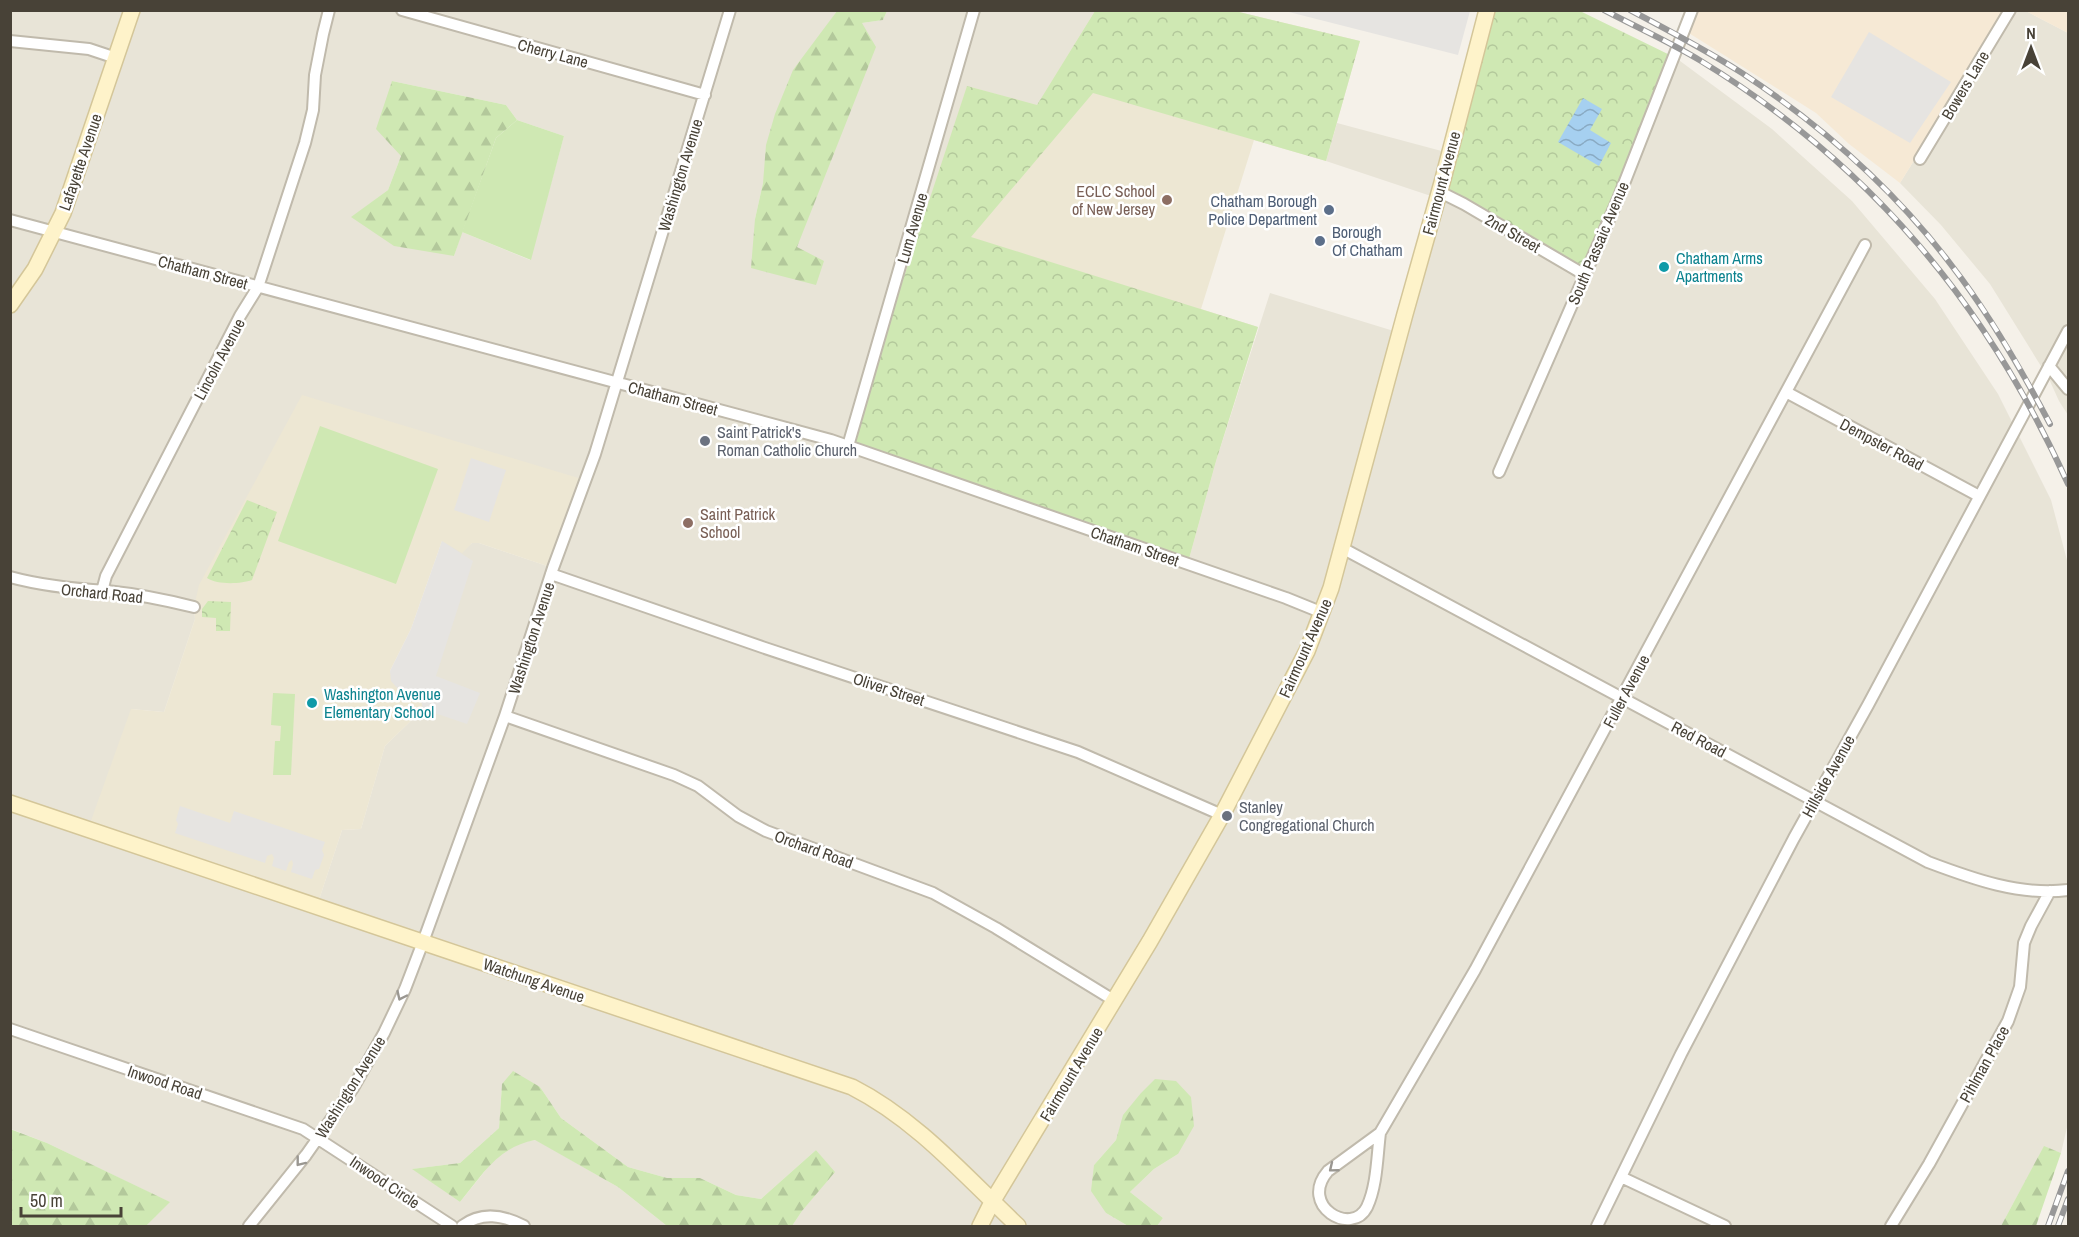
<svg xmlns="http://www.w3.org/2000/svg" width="2079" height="1237" font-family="'Archivo Narrow',sans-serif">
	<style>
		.residential { fill: #e8e4d7; fill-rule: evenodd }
		.commercial { fill: #f6e9d5 }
		.education { fill: #ede7d3 }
		.green { fill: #cfe8b3 }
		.forest { fill: url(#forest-firs) }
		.park { fill: url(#park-crowns) }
		.parking { fill: #e6e4e1 }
		.water { fill: url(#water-waves) }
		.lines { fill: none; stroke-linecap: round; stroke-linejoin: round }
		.street-casing { stroke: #c0baac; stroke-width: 14 }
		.secondary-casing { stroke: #d4c699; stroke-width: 18 }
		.street { stroke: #fff; stroke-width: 10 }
		.secondary { stroke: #fef3ca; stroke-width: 15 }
		.rail-casing { stroke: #989898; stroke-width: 6 }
		.rail { stroke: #fff; stroke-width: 4; stroke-dasharray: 11; stroke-linecap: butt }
		.oneway { stroke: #9a9791 }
		.education-dot { fill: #8d6e63; stroke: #fff; stroke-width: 2 }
		.service-dot { fill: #5c6f8a; stroke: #fff; stroke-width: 2 }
		.culture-dot { fill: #0f9aa8; stroke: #fff; stroke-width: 2 }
		.worship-dot { fill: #6b7280; stroke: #fff; stroke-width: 2 }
		.labels { text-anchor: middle; stroke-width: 5; stroke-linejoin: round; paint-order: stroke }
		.street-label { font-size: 16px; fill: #484237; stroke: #fff }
		.education-label { font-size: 16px; fill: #785e54; stroke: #fff; text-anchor: end }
		.service-label { font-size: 16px; fill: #4e5e75; stroke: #fff; text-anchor: end }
		.culture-label { font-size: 16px; fill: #0d838f; stroke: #fff; text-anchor: start }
		.worship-label { font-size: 16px; fill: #5b616d; stroke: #fff; text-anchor: start }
	</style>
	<defs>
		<pattern id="forest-firs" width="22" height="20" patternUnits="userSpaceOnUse" patternTransform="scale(1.5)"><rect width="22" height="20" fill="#cfe8b3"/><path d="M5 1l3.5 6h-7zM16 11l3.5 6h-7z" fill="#b3c89b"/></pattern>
		<pattern id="park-crowns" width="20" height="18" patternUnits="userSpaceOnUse" patternTransform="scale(1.5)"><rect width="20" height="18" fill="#cfe8b3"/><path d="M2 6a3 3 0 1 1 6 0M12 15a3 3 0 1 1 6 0" fill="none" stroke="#b3c89b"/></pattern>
		<pattern id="water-waves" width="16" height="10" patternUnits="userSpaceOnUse" patternTransform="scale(1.5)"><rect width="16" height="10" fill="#a6d0f0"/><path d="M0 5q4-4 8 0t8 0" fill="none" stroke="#89aac3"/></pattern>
	</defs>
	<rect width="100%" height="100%" fill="#f5f1e9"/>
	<path class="residential" d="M10,11H837L823,31L763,183L755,219L796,248L824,174L862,23L883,20L887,11H1095L1037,106L967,86L1187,566L1216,461L1270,293L1397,332L1437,198L1326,161L1337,123L1449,153L1676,58L1772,129L1852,201L1935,299L1998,394L2051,500L2068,564V1123L2061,1153L2044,1147L2001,1226H1157L1163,1218L1130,1192L1154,1169L1178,1154L1124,1115L1116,1140L1094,1165L1106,1213L1128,1226H792L802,1211L834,1172L816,1150L761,1199L736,1195L700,1178H667L628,1167L561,1118L540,1087L502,1084L499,1128L460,1163L413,1169L460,1202L497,1156L520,1142L536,1140L618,1187L667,1226H146L169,1202L47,1143L11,1129ZM392,81L506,105L517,120L564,136L530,260L462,232L454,256L352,217L388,190L401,156ZM585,480L553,568L479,543H472L468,546L442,541L399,690L423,709L385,746L361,829L342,830L317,906L131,709L164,712L195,619L194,607Z
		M2007,11H2026L2068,33V415L2059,401L2049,379L1990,284L1941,225L1900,183Z"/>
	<path class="commercial" d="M1693,11H2007L1900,183L1849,144L1816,113L1684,30Z
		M2026,11H2068V33Z"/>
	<path class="education" d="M1095,11H1235L1360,41L1326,161L1254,140L1201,309L1258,327L1216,461L1187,566L849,443L967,86L1037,105Z
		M302,395L585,480L553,568L479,543H472L462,553L442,541L411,629L390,671L399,690L420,696L423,709L385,746L361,829L342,830L317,906L88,829L131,709L164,712L195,619L194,607L199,585Z"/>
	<path class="green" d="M517,120L564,136L531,260L462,232L496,138Z
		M320,426L438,469L396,584L278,541Z
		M273,693L295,694L291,775H273L275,741H280L281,726L271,725Z"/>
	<path class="forest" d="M837,11H887L883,20L862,23L876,47L797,247L824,261L816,285L751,268L755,219L763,183L766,145L775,114L793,70Z
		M392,81L506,105L517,120L496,138L454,256L394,246L351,217L388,190L401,156L376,129Z
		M513,1071L540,1087L561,1118L628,1167L667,1178H700L736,1195L761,1199L816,1150L835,1172L802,1211L792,1226H667L618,1187L535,1140C498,1147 483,1174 460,1202L412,1169L460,1163L499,1128L502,1084Z
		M1155,1079L1176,1081L1191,1097L1194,1126L1178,1154L1154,1169L1130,1192L1163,1218L1157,1226H1128L1106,1213L1091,1191L1094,1165L1116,1140L1123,1115L1141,1093Z
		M10,1129L47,1143L170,1202L146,1226H11Z
		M2044,1146L2061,1153L2036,1226H2001Z"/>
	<path class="park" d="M1095,11H1235L1360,41L1326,161L1093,93L971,237L1258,327L1216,461L1187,566L849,443L967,86L1037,105Z
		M1487,11H1580L1676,58L1585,275L1440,191Z
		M247,500L277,512L252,580C241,584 217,585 207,578Z
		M208,601L231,602L230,631H216V618L202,617V609Z"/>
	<path class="parking" d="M1285,11L1470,10V11L1458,55Z
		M1869,32L1951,82L1910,143L1831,97Z
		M471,458L506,470L489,522L454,510Z
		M442,541L473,561L436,676L480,693L467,724L423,709L420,696L399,690L391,681L390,671L411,629Z
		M180,806L230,823L234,811L325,842L322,850L324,855L319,869L315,870L312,879L291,872L293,864L292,860L289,862L286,871L272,866L274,858L272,854L267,856L265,863L175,833L178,824L176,820Z"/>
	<path class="water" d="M1583,98L1602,109L1590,130L1611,143L1599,166L1558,142Z"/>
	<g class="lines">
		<defs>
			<path id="street" d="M402,10L705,95
				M10,41L89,49L116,58
				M1920,159L2010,10
				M1440,192L1464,204L1585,275
				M10,220L831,440L1286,598L1323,613
				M2049,366L2068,389
				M1786,392L1979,496
				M848,446L974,10
				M1499,472L1618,199L1692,10
				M1342,548L1928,862C1973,879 2020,896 2068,890
				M551,574L762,647L1078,752L1222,815
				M10,577C43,586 74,589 107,591C136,594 166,600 194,607
				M102,591L106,576L240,316L258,287L305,143L313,110L315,75L323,34L329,10
				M505,716L674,775L698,786L738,816L766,831L933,893L996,928L1115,1001
				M10,1029L303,1129L452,1226
				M1380,1133C1377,1157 1377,1186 1367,1207C1352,1237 1298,1206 1328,1171L1380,1133L1475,970L1865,245
				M1621,1177L1725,1226
				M249,1226L306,1155L353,1088L384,1033L405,989L423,942L505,716L553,568L595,454L730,10
				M462,1226C482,1211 503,1215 524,1226
				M1597,1226L1681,1054L1794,838L1868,705L2068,331
				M1891,1226L1929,1164L2008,1021L2020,987L2024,943L2031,926L2050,891"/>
			<path id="secondary" d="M10,305L35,269L63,213L132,10
				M10,803L852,1087C917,1120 966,1177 1018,1226
				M980,1226L992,1202L1150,941L1222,815L1307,651L1331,588L1405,314L1443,179L1487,10"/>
		</defs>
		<use href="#street" class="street-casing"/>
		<use href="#secondary" class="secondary-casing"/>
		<use href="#street" class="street"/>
		<use href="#secondary" class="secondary"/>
		<defs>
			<path id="rail" d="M1604,10C1636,27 1670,42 1701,61C1870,164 1987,304 2068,484
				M1630,10C1668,30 1706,50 1742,73C1821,125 1895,190 1952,266C1990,315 2021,369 2050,424
				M2048,1226L2068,1171
				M2058,1226L2068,1199"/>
		</defs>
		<use href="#rail" class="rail-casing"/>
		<use href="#rail" class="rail"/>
	</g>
	<defs><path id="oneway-chevron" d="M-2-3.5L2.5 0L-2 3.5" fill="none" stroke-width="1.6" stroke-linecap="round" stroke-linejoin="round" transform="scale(1.5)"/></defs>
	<g class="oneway">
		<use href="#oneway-chevron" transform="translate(401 996) rotate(115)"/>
		<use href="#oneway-chevron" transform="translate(300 1162) rotate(128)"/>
		<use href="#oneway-chevron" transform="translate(1333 1168) rotate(141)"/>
	</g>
	<g class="education-dot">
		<circle cx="1167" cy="200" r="6"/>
		<circle cx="688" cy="523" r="6"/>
	</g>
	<g class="service-dot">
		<circle cx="1329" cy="210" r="6"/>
		<circle cx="1320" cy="241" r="6"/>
	</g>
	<g class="culture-dot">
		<circle cx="1664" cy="267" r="6"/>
		<circle cx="312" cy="703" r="6"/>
	</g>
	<g class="worship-dot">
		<circle cx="705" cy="441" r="6"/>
		<circle cx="1227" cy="816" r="6"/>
	</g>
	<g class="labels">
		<g class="street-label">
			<text transform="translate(553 53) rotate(15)" y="6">Cherry Lane</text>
			<text transform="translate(1965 85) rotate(-59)" y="6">Bowers Lane</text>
			<text transform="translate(80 162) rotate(-71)" y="6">Lafayette Avenue</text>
			<text transform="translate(680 175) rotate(-73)" y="6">Washington Avenue</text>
			<text transform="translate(1441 183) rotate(-75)" y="6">Fairmount Avenue</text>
			<text transform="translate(912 228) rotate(-74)" y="6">Lum Avenue</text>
			<text transform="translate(1513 233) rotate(30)" y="6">2nd Street</text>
			<text transform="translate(1598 243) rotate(-67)" y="6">South Passaic Avenue</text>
			<text transform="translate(203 272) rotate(15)" y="6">Chatham Street</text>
			<text transform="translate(219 359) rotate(-62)" y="6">Lincoln Avenue</text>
			<text transform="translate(673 398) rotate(15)" y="6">Chatham Street</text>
			<text transform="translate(1882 444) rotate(28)" y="6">Dempster Road</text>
			<text transform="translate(1135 546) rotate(19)" y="6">Chatham Street</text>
			<text transform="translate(102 593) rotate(6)" y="6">Orchard Road</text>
			<text transform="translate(531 638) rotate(-72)" y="6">Washington Avenue</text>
			<text transform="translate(1305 648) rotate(-66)" y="6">Fairmount Avenue</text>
			<text transform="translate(889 689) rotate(18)" y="6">Oliver Street</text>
			<text transform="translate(1626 691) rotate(-62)" y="6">Fuller Avenue</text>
			<text transform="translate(1699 739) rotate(28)" y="6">Red Road</text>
			<text transform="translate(1828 776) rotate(-61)" y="6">Hillside Avenue</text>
			<text transform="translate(814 849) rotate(20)" y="6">Orchard Road</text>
			<text transform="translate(534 980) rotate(19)" y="6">Watchung Avenue</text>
			<text transform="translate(1984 1064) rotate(-61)" y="6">Pihlman Place</text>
			<text transform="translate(1071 1074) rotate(-59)" y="6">Fairmount Avenue</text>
			<text transform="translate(165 1082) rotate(18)" y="6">Inwood Road</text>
			<text transform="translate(350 1087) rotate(-58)" y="6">Washington Avenue</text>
			<text transform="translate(385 1182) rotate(34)" y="6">Inwood Circle</text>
		</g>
		<g class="education-label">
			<text x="1155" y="197">ECLC School<tspan x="1155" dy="18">of New Jersey</tspan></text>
			<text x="700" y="520" text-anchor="start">Saint Patrick<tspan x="700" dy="18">School</tspan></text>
		</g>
		<g class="service-label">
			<text x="1317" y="207">Chatham Borough<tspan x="1317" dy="18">Police Department</tspan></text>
			<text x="1332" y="238" text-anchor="start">Borough<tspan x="1332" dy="18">Of Chatham</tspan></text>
		</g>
		<g class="culture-label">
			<text x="1676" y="264">Chatham Arms<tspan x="1676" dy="18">Apartments</tspan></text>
			<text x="324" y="700">Washington Avenue<tspan x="324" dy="18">Elementary School</tspan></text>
		</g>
		<g class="worship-label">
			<text x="717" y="438">Saint Patrick's<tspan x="717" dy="18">Roman Catholic Church</tspan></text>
			<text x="1239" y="813">Stanley<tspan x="1239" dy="18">Congregational Church</tspan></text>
		</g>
	</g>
	<rect width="2079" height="1237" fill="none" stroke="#484237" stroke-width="24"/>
	<g transform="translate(2031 48)" stroke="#ffffff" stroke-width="4.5" paint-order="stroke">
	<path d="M0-4.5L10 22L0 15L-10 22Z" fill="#484237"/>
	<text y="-9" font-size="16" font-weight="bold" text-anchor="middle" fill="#484237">N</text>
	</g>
	<path d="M21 1207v9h100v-9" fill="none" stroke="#484237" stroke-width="3"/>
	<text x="30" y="1207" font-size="18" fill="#484237" stroke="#ffffff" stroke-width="4.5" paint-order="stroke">50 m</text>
</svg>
